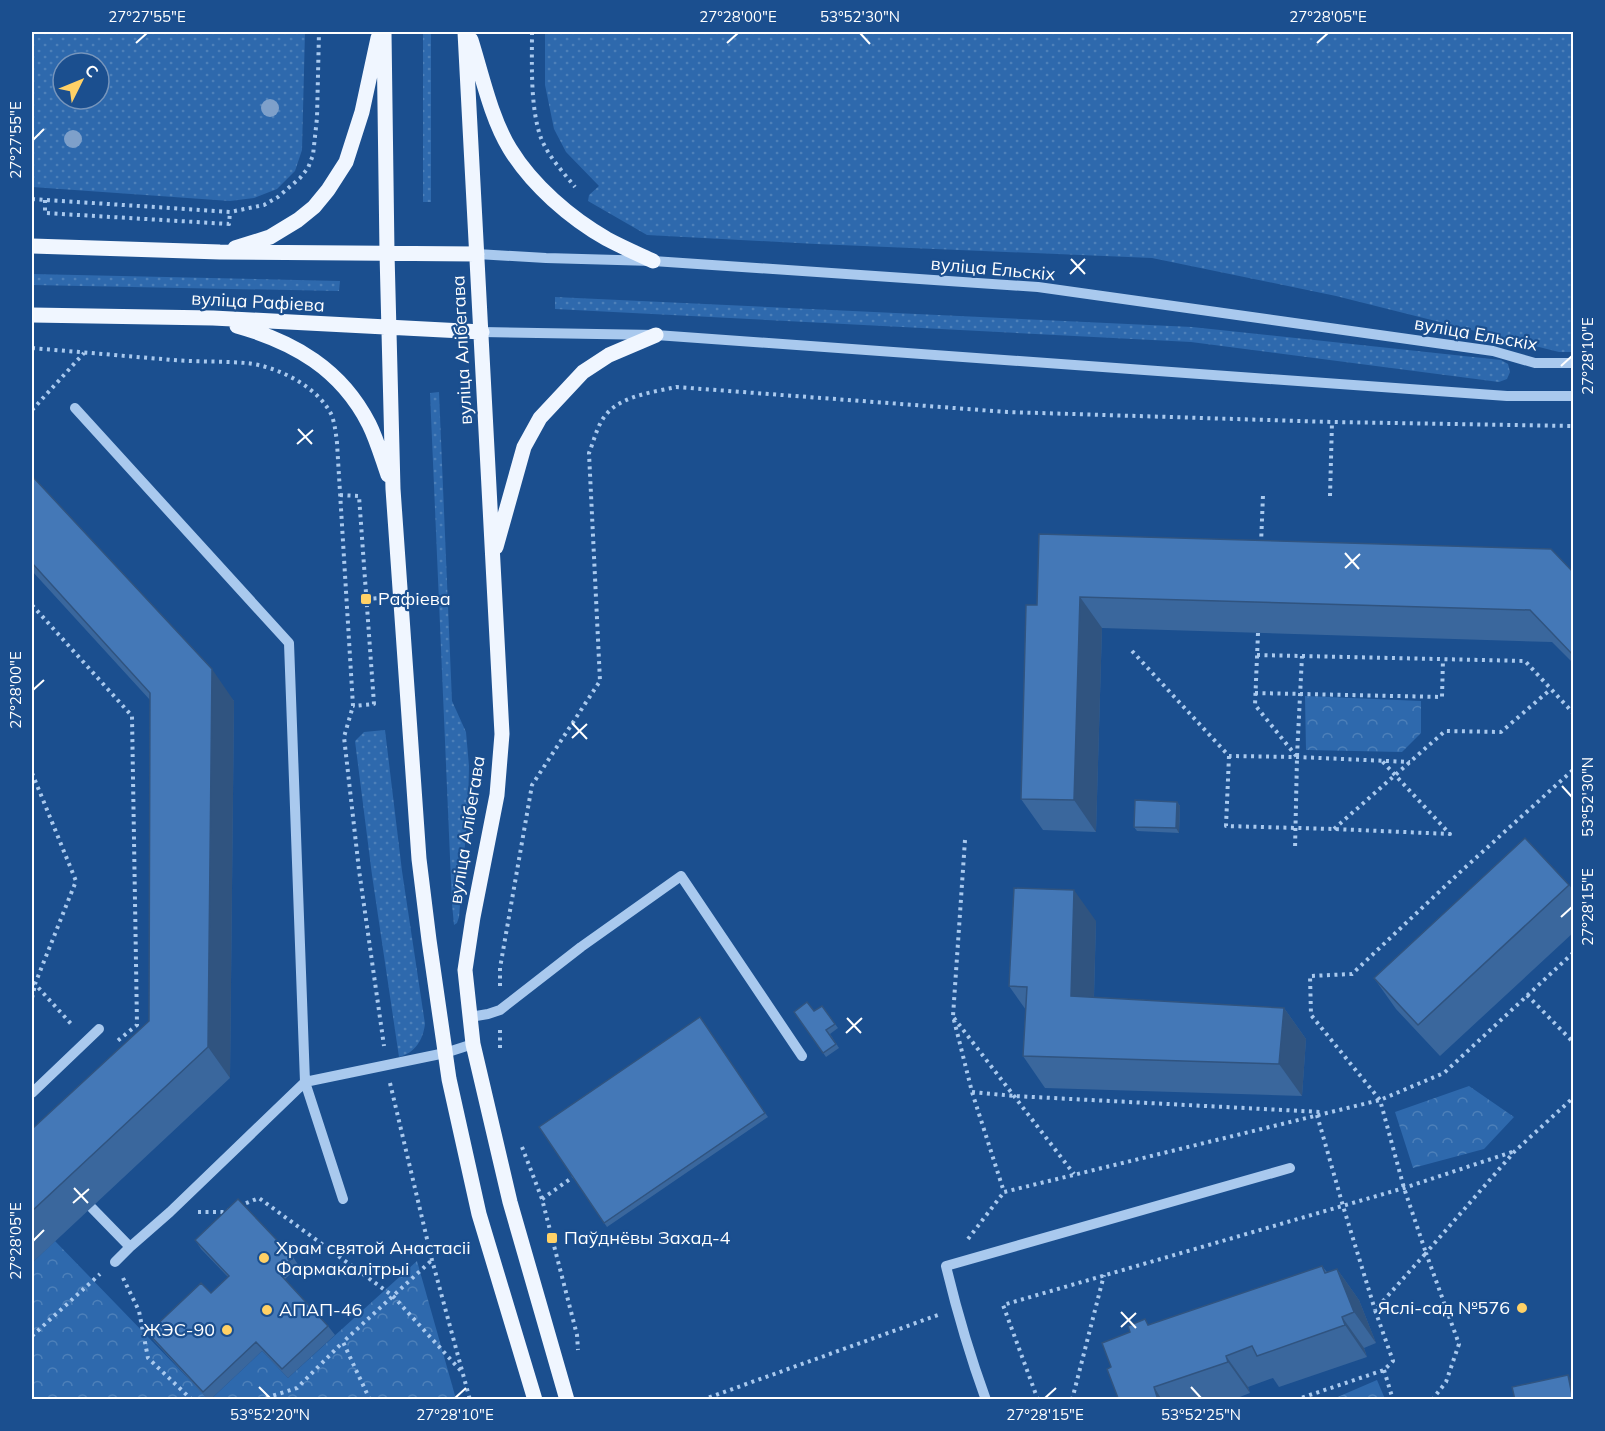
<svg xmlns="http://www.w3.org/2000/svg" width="1605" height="1431" font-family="Mulish,sans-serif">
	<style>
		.grass { fill: url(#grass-dots); fill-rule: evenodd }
		.forest { fill: url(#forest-crowns) }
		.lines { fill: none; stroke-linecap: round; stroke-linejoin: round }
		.path { stroke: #a9c9ee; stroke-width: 4; stroke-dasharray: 3 4.5; stroke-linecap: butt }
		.minor { stroke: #a9c9ee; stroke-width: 10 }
		.major { stroke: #f0f6ff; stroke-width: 15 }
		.tree { fill: #7ea0ca }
		.wall { fill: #3a679d }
		.shaded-wall { fill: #305480 }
		.building { fill: #4478b7; stroke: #305480; stroke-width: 1.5 }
		.ticks { fill: none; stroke: #fff; stroke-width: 2 }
		.poi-dot { fill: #ffd166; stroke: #1b4f8f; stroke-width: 2 }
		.labels { text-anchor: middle; stroke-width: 4.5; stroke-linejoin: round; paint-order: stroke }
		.street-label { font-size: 18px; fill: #fff; stroke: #1b4f8f }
		.poi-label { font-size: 18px; fill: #fff; stroke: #1b4f8f; text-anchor: start }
		.neatline { fill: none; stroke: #fff; stroke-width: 2 }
		.ticks-label { font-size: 15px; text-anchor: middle; fill: #fff }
	</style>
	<defs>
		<pattern id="grass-dots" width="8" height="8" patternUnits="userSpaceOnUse" patternTransform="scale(1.5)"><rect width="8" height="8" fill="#2e69ad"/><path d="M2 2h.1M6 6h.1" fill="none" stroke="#4d80b9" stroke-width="1.8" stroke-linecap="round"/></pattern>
		<pattern id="forest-crowns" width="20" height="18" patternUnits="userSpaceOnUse" patternTransform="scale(1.5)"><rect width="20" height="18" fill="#2e69ad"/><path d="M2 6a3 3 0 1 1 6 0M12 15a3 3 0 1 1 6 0" fill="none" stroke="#4d80b9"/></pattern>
	</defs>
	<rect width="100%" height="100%" fill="#1b4f8f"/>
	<path class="grass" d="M32,32H305L302,150L295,171L277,189L254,198L230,201L32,187ZM63,63H99V99H63Z
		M423,32H431V202H423Z
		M545,32H1573V352H1559L1336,296L1152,258L816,244L647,235L588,201L589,195L599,186L566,152L554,129L545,85Z
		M32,274L340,281L339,291L32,285Z
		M555,297L1192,327L1501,360L1508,364L1510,372L1507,379L1499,382L1191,342L555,309Z
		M439,392L452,701L466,732L469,766L468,808L459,917L457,923L454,925L452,904L430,393Z
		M385,730L402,871L425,1024C423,1040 415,1053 399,1057L372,875L355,741L364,732Z"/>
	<path class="forest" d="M1305,696L1421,701V733L1402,752L1306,750Z
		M1469,1086L1514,1117L1484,1149L1413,1168L1395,1112Z
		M55,1241L208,1399H32V1263Z
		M417,1261L456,1399L210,1400L262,1351L288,1378Z
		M1377,1380L1385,1399H1333Z"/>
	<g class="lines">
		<path class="path" d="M532,32C532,63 530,108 541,138C548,156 563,172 575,187
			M32,199L230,212L264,205L278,197L300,178L308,168L313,155L317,118L319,32
			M45,200V213L229,224L230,212
			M32,348C79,352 126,356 173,360C197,362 222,361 246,363C277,366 319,387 332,416C335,425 336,434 337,443L353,706L344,737L359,870L384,1046
			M32,408L33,409L84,353
			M340,495L359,496L374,704L353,706
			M1330,496L1332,422
			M1261,544L1263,495
			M366,599L381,598
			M32,605L132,716L137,1025L115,1043
			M1258,633L1255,705L1297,757L1295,850
			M1132,651L1229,756L1297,757L1410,762
			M1257,655L1525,661L1574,714
			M1255,693L1442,697L1443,659
			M1229,756L1226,826L1334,829L1450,834L1382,761
			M1297,756L1302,656
			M32,773L76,881L35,984L73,1026
			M1334,829L1445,731L1501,732L1551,689
			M965,840L953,1016L972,1092L1004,1192L1380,1100L1444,1073L1574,952
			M500,986V968L532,785L600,681L589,453C593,443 596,431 601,422C615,396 650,393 676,387L1007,412L1332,422L1574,426
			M1527,995L1574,1043
			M32,998L35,985
			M954,1018L1074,1174
			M500,1030V1052
			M390,1083L432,1260L470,1400
			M972,1092L1014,1096L1321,1112
			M1317,1115L1343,1206L1375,1310
			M522,1147L542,1199L577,1335L578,1350
			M542,1199L573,1177
			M239,1206L259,1198L393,1296L462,1372
			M198,1212H224L229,1210
			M968,1239L1004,1192
			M123,1278L139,1311L148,1358L192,1400
			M32,1336L100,1274
			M1384,1370L1393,1400
			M259,1400L297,1388L343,1342
			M370,1400L343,1342L432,1260
			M702,1400L938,1315
			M1038,1400L1003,1305L1404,1188L1515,1151
			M1072,1400L1104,1275
			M1295,1400L1384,1370L1393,1361L1375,1310L1426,1253L1404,1188L1380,1100L1311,1015L1310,976L1352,974L1458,874L1574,769
			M1432,1400L1446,1382L1459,1344L1426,1253L1515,1151L1574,1097"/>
		<path class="minor" d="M477,254L546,258L653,261L1038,287L1493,351L1535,363H1574
			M482,332L656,335L1507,396H1574
			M75,408L289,643L305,1082L170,1212L130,1247L92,1208
			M470,1017L488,1014L500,1010L581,947L681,876L802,1056
			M32,1093L99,1029
			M343,1199L305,1082L445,1053L473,1044
			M115,1262L130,1247
			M986,1400C970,1356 957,1312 946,1266L1290,1168"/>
		<path class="major" d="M384,32L387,253L393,489L419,859L429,940L449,1079L479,1214L535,1400
			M465,32L502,734L497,795L473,917L465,970L473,1044L510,1202L567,1400
			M471,40C482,75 491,118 510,149C532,185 570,218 607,239C622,247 638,254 653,261
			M32,246L220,252L477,254
			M235,248L270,237L298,220L314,207L328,190L346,162L362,112L378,38
			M32,315L213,318L482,332
			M237,326C294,342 341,369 369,424C377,440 382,458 388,475
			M496,547L524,447L540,418L583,372L609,355L656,335"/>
	</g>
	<g class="tree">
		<circle cx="270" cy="108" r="9"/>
		<circle cx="73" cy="139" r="9"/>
	</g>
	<path class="wall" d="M32,476L234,701L230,1078L32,1263V1129L149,1021L150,700L32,571Z
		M1039,534L1574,573V664L1552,642L1102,628L1096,832L1043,830L1021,799L1037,605Z
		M1177,802L1180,806L1179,833L1137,831L1134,827Z
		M1569,885L1574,891V932L1440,1056L1396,1009L1374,978Z
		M1096,921L1094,997L1284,1008L1306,1039L1302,1096L1045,1088L1023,1056L1026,1010L1009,986Z
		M822,1006L838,1028L830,1034L839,1048L826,1057L794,1012L814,1011Z
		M700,1017L768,1117L607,1227L539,1127Z
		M195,1240L293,1257L299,1266L285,1279L328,1326L335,1335L288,1378L262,1351L210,1400H208L154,1341L148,1333L211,1293L228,1277L201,1249Z
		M1322,1266L1327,1272L1337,1269L1359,1300L1376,1343L1364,1348L1367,1357L1279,1387L1273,1378L1248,1387L1250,1393L1232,1400H1112L1118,1398L1111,1367L1149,1325Z"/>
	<path class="shaded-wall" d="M1080,597L1102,628L1096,832L1074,800Z
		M212,669L234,701L230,1078L208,1047Z
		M1177,802L1180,806L1179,833L1176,828Z
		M1074,890L1096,921L1093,1027L1071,996Z
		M1284,1008L1306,1039L1302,1096L1279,1064Z
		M1337,1269L1359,1300L1376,1343L1354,1312Z
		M1342,1317L1364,1348L1367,1357L1345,1325Z
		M1226,1356L1248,1387L1250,1393L1228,1362Z
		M1568,1375L1574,1383V1400Z
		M1154,1387L1162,1400H1158Z"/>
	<path class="building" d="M32,476L212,669L208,1047L32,1211V1129L149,1021L150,693L32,563Z
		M1039,534L1551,549L1574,573V656L1530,610L1080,597L1074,800L1021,799L1026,605H1037Z
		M1135,800L1177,802L1176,828L1134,827Z
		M1525,838L1569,885L1418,1025L1374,978Z
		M1014,888L1074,890L1071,996L1284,1008L1279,1064L1023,1056L1027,987L1009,986Z
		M807,1002L814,1011L822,1006L835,1024L826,1030L836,1044L823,1053L794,1012Z
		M700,1017L765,1113L604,1223L539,1127Z
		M238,1199L293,1257L278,1272L328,1326L282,1369L256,1342L203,1392L148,1333L201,1283L211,1293L229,1276L195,1240Z
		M1322,1266L1325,1273L1337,1269L1354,1312L1342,1317L1345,1325L1257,1356L1252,1346L1226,1356L1228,1362L1154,1387L1158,1400H1112L1118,1398L1107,1369L1111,1367L1102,1343L1130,1332L1128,1326L1145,1319L1148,1325Z
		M1568,1375L1573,1400H1515L1512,1387Z"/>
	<path class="ticks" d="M860,33L870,44M136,43L147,33M727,43L738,33M1317,43L1328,33M33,140L44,129M1071,259L1085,274M1070,274L1085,259M1561,366L1572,356M298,429L312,444M297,444L313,430M1345,553L1359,569M1345,568L1360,554M33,690L44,680M572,723L587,739M572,738L587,724M1562,786L1572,797M1561,917L1572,907M847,1018L861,1033M846,1033L862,1018M74,1188L88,1203M73,1203L89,1189M33,1241L44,1230M1121,1312L1136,1328M1121,1327L1136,1313M259,1387L270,1398M1191,1387L1201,1398M455,1398L466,1388M1045,1398L1056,1388"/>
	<g class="poi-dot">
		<rect x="360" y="593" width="12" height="12" rx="3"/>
		<rect x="546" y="1232" width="12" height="12" rx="3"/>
		<circle cx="264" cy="1258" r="6"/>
		<circle cx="1522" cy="1308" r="6"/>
		<circle cx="267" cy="1310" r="6"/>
		<circle cx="227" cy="1330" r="6"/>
	</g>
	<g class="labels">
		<g class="street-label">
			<text transform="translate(993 269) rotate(5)" y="6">вуліца Ельскіх</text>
			<text transform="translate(258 302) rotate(3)" y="6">вуліца Рафіева</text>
			<text transform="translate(1476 334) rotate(10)" y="6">вуліца Ельскіх</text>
			<text transform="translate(462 350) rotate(-93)" y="6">вуліца Алібегава</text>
			<text transform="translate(467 830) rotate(-81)" y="6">вуліца Алібегава</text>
		</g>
		<g class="poi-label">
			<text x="378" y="605">Рафіева</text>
			<text x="564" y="1244">Паўднёвы Захад-4</text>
			<text x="276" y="1254">Храм святой Анастасіі<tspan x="276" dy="21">Фармакалітрыі</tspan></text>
			<text x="1510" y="1314" text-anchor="end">Яслі-сад №576</text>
			<text x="279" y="1316">АПАП-46</text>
			<text x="215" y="1336" text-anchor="end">ЖЭС-90</text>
		</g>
	</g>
	<rect width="1605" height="1431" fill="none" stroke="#1b4f8f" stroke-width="66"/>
	<g transform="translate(81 81) rotate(47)"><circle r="28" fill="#1b4f8f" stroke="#7695bc" stroke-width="1.5"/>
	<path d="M0-4.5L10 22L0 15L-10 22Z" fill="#ffd166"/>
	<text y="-9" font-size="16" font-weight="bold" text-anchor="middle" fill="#ffffff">С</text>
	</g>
	<rect x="33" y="33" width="1539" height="1365" class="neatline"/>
	<g class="ticks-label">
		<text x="147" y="22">27°27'55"E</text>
		<text x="738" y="22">27°28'00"E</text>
		<text x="860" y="22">53°52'30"N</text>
		<text x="1328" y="22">27°28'05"E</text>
		<text transform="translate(16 140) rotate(-90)" y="5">27°27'55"E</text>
		<text transform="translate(1588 356) rotate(-90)" y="5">27°28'10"E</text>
		<text transform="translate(16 690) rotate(-90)" y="5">27°28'00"E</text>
		<text transform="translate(1588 797) rotate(-90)" y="5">53°52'30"N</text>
		<text transform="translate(1588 907) rotate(-90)" y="5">27°28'15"E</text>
		<text transform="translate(16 1241) rotate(-90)" y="5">27°28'05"E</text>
		<text x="270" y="1420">53°52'20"N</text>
		<text x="455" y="1420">27°28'10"E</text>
		<text x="1045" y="1420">27°28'15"E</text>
		<text x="1201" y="1420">53°52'25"N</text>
	</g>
</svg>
